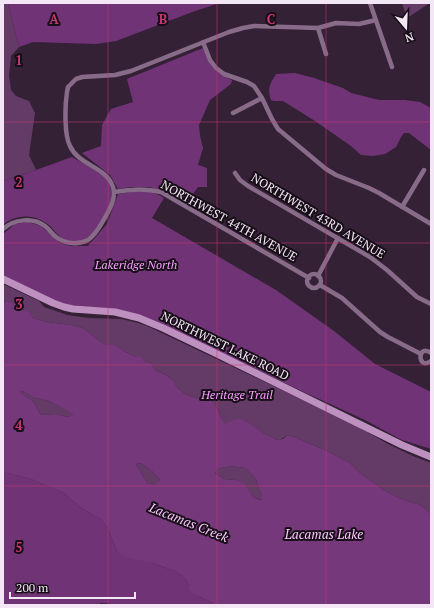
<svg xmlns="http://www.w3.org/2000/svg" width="434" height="608" font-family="'PT Serif',serif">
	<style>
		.green { fill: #643a67 }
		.forest { fill: #703476 }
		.water { fill: #75387a; fill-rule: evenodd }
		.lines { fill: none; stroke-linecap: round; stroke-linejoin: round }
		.minor { stroke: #876b89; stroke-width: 4.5 }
		.secondary { stroke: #bd90c0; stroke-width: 7 }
		.grid { fill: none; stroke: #ca3772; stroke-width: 1; stroke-opacity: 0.55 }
		.labels { text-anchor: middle; stroke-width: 4; stroke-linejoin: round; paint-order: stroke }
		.street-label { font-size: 12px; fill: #f4e7f5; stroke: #170e18 }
		.park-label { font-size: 12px; font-style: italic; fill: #f8a2fe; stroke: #170e18 }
		.water-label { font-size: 13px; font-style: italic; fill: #fbc7fe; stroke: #170e18 }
		.grid-label { font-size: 13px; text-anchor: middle; font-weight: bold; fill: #ca3772; stroke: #170e18; stroke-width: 4; stroke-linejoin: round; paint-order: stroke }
	</style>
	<rect width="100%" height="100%" fill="#342136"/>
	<path class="green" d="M3,3H8L19,47L11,56L9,75L11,90L16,96L29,101L35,113L29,155L36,170L3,181Z
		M402,3H430L407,18Z
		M3,284L39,301L44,307L59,312L67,315L89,318L122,319L138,323L147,326L326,411L355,425L388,444L413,456L431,463V514L423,507L418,504L413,503L399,498L385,491L360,473L350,463L325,450L294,437L287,435C284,437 282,439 279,440C272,440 250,424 243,419L228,422L225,425L221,417L217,408L205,398H198L186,395L177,387L173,380L166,375L155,370L151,363L144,361L128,353L125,352L119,347L114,345H107L101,342L83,328L71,325L47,322L33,318L29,313L24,310L19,305L8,301L3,304Z
		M20,391L25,392L32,397L49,401L75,414L68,417L56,414L41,415C38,411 36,405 33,401C29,397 23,397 20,391Z
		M141,463L152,471L160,480L154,486L147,483L136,464Z
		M231,466L245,468L256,479L259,490L262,494V500L253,497L243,483L236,480L224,479L215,473L217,469Z"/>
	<path class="forest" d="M8,3H220L195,11L116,41L96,44L33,42L19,47Z
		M203,48C212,68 212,71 232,80L231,84L210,100L199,125L200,136L203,148L198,165L207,168V187H198L188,201L169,191L167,194L150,187H131L118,189L110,175L82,153L101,146L102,125L111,109L133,102L127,79Z
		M295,73L314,78L343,88L351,93L379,100H405L420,102L431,108V150L409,133H404L401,137L396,147L385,154L373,156L361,155L351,146L315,121L283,101H274L271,100C267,88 270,84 276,74Z
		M72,157L104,175C111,183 113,194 110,204C107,212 100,227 94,233C87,241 72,244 63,239C58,236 54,230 50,226C37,214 16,213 3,225V181L36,170Z
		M148,191L159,195L164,198L152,218L276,290L334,331L375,364L431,392V449L402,440L365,420L306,393L163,325L65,305L43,295L3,275V234L15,224L28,222L41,226L60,243L71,246H88L107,224L118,194L132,192Z
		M3,472L31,479L64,493L81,508L101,519L108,529L117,551L175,571L186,579L189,586L198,596L213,603V605H124L100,603V605H3Z"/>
	<path class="water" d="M8,301L19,305L24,310L29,312L33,318L47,322L71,325L83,328L101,342L107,345H114L119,347L125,352L128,353L134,356L140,357L144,361L151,363L155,370L166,375L173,380L177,387L186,395L198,398H205L212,401L217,408L221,417L225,424L228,422L236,419H243L265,434L277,440L283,439L287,435L294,437L325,450L350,463L360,473L385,491L399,498L413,503L418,504L423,507L431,514V605H213V603L198,596L189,590V586L186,579L175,571L152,563L124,556L117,551L108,529L101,519L81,508L64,493L31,479L3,472V304ZM20,391L25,392L32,397L49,401L74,414L68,417L56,414L41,415C38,411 36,405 33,401C29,397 23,397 20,391ZM141,463L152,471L160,480L154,485L147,483L136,464ZM231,466L245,468L256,479L259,490L262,494L261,500L253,497L244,483L236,480L224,479L215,473L217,469Z"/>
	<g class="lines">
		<path class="minor" d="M370,3L392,67
			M318,28L326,54
			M203,42L210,60L216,68L224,74L247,82L254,86L262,98L272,119L278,129L326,169L336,175L369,188L379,193L431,224
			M233,113L262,98
			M235,173L240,180L248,186L370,257L387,270L417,297L431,304
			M114,192C130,189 146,188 161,192L309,278
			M402,207L424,170
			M3,229C14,219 33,217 45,226C49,229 52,234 56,237C65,244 78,245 88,240C97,234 101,224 106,216C111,207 116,197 113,187C106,166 79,166 70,146C64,135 65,105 67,92L68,87L76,79L82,77L115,75L131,71L229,32L243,28L254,26L318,28L336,23L359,24L376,20
			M307 281a7 7 0 1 1 14 0a7 7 0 1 1-14 0Z
			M318,276L338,238
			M320,285L342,298L380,332L388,337L421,354
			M431,353C417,343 417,371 431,361"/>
		<path class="secondary" d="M3,279L53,303L64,307L73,309L115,312L139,318L163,328L211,351L402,445L431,457"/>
	</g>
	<path class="grid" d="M108,3V605M217,3V605M326,3V605M3,122H431M3,243H431M3,365H431M3,486H431"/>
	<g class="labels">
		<g class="street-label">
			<text transform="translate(318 216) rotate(31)" y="4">NORTHWEST 43RD AVENUE</text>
			<text transform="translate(229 221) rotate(29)" y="4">NORTHWEST 44TH AVENUE</text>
			<text transform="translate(225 346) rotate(26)" y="4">NORTHWEST LAKE ROAD</text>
		</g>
		<g class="park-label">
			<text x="136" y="269">Lakeridge North</text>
			<text x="237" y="399">Heritage Trail</text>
		</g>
		<g class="water-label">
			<text transform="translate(189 522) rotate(22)" y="5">Lacamas Creek</text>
			<text x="324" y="539">Lacamas Lake</text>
		</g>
	</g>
	<g class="grid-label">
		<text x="54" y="24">A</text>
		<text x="163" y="24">B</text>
		<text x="271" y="24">C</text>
		<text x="19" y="65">1</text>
		<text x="19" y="187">2</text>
		<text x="19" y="309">3</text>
		<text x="19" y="430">4</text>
		<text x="19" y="552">5</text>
	</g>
	<rect width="434" height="608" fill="none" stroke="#f4e7f5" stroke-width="8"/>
	<g transform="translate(406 28) rotate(161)" stroke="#170e18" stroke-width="3" paint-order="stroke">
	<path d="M0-3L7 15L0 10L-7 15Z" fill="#f4e7f5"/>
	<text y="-6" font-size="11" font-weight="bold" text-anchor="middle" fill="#f4e7f5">N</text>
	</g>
	<path d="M10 592v6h125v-6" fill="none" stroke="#f4e7f5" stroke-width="2"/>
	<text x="16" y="592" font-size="12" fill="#f4e7f5" stroke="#170e18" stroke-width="3" paint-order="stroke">200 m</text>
</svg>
